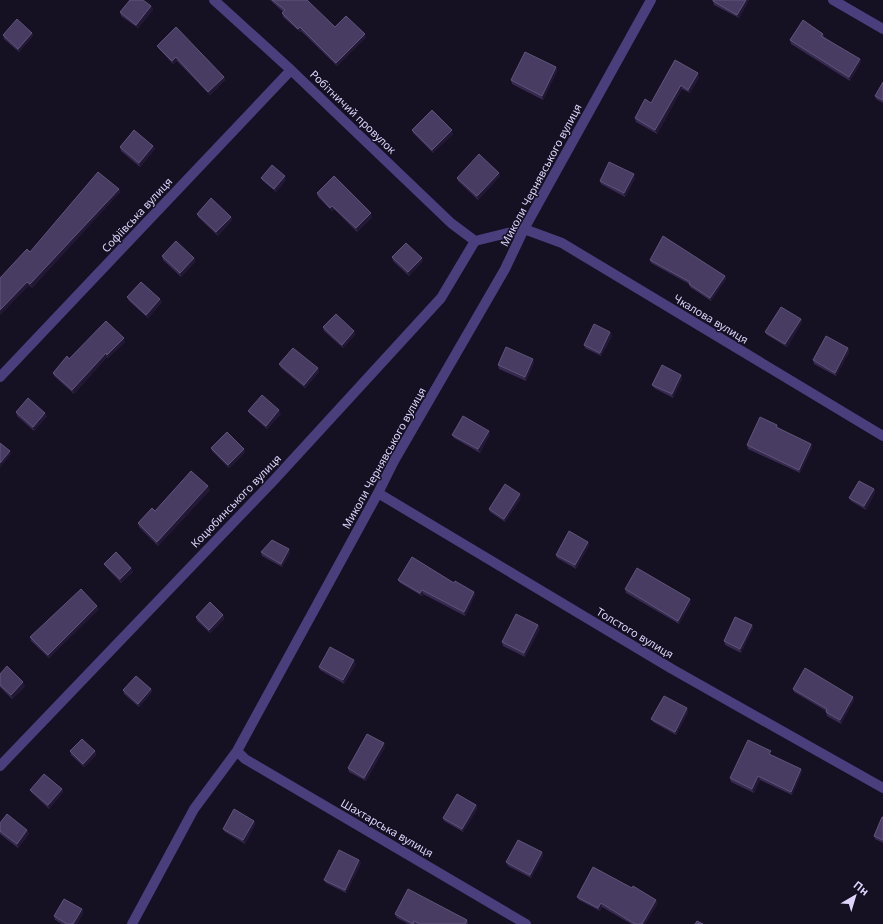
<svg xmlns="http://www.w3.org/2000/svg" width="883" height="924" font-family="'Noto Sans',sans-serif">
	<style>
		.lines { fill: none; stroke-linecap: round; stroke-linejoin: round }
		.minor { stroke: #4a3e7d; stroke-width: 10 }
		.wall { fill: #372a4f }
		.shaded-wall { fill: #221835 }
		.building { fill: #493c62; stroke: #60547a }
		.labels { text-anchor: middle; stroke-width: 3; stroke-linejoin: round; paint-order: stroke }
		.street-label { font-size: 11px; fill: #ded4fc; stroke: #151022 }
	</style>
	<rect width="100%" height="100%" fill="#151022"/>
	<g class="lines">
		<path class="minor" d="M214,0L291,70L451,223L475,241
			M833,0L883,29
			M475,241L524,229L562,243L883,436
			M0,377L291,70
			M378,493L672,669L883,788
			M237,751L245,759L526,924
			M0,766L275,479L441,298L475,241
			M132,924L194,809L237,751L378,493L394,461L505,269L524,229L651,0"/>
	</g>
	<path class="wall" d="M270,0H307L335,27L366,37L337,66L301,31L300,32L283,17L282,13L283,12Z
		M749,0L739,18L714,5L713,1Z
		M151,6L153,10L138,28L121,16L120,12Z
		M32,33L33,36L19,52L4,39L3,35Z
		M823,34L824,37L861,62L850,81L791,44L790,40Z
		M157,46L224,77L225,80L210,95L177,61L173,64L159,49Z
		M675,60L699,77L690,93L682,89L657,134L636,122L635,118L651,103Z
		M556,67L557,71L543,100L512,84L511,80Z
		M883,82V103L876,99L875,96Z
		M412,130L453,134L433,153L413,133Z
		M153,146L155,149L140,167L121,151L120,147Z
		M500,176L478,200L458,181L457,178Z
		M261,178L286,180L276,192L263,181Z
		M635,178L625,197L601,184L600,181Z
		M119,189L120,192L32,288L29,285L0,315L30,252Z
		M317,193L372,217L357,232L334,209L332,211L318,197Z
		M197,214L231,217L232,220L218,236L198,217Z
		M162,256L194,258L195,262L181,277L163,260Z
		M392,257L423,261L409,276L393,261Z
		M650,260L725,276L726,279L711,301L690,287L689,284L651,263Z
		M127,297L162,302L148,318L129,301Z
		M801,319L802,322L787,347L767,335L765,332Z
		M323,327L354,331L355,335L343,348L324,331Z
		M610,332L612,336L601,356L585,348L584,345Z
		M125,342L108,358L107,357L74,394L54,376L53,373L69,359Z
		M848,348L849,352L836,376L814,364L813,360Z
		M534,363L526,381L499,369L498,365Z
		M279,364L319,372L305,388L281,368Z
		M681,375L682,379L673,398L654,388L652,385Z
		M248,411L281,414L267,429L250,414Z
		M16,412L47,416L34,431L17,416Z
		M777,425L778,428L811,444L812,448L800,473L748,449L747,445Z
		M490,434L480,453L454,438L452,435Z
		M211,448L245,452L229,468L212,451Z
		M874,489L875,492L866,510L851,501L849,498Z
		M210,490L158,546L139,527L138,523L155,511Z
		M521,498L505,522L490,512L489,509Z
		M588,542L589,545L576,569L557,558L556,555Z
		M261,552L290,553L282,567L262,556Z
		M104,564L131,568L133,572L121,583L106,567Z
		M398,580L454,583L475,595L465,616L423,594L422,596L400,583Z
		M625,589L691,603L679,624L626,593Z
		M99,609L49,658L31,641L30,637Z
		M223,615L224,619L210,633L197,621L196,617Z
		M752,625L753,628L741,653L725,645L724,641Z
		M540,628L525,657L503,646L502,642Z
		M356,664L344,684L320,670L319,667Z
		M0,674L25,686L12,699L0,687Z
		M151,689L152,692L139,707L124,694L123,690Z
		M793,689L854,700L841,724L827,716L826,712V711L794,692Z
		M687,708L688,712L676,735L653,722L651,719Z
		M385,747L366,781L349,772L348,768Z
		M70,751H95L96,755L84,767L71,755Z
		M772,755L802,772L792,795L760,780L754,793L731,782L730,778Z
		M62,789L63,792L49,809L32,793L30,790Z
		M476,805L477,809L463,832L444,821L443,818Z
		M883,817V843L875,839L874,836Z
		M254,821L255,824L245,844L225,832L223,829Z
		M0,823L27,830L29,834L18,848L0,834Z
		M542,852L543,856L531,878L508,866L506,862Z
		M359,860L361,863L346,893L326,883L324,880Z
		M577,897L658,903L645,924H631L602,907L600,911L579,900Z
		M82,909L83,913L77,924H62L55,920L54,916Z
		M395,914L467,920L468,924H408L397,918Z"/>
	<path class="shaded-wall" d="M746,0H749L739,18L737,15Z
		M151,6L153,10L138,28L136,25Z
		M300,27L301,31L300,32L298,29Z
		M32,33L33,36L19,52L18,49Z
		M365,34L366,37L337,66L336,63Z
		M176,57L177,61L173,64L172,61Z
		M860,59L861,62L850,81L849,77Z
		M556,67L557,71L543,100L542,96Z
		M698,73L699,77L690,93L688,90Z
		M224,77L225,80L210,95L208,92Z
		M681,85L682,89L657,134L655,130Z
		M452,130L453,134L433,153L432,150Z
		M153,146L155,149L140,167L139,163Z
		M499,173L500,176L478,200L477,196Z
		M634,174L635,178L625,197L624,193Z
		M285,176L286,180L276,192L274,189Z
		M119,189L120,192L32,288L30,284Z
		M332,206L334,209L332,211L330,208Z
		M371,213L372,217L357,232L356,228Z
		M231,217L232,220L218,236L216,232Z
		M194,258L195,262L181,277L180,273Z
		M422,258L423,261L409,276L408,272Z
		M725,276L726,279L711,301L710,298Z
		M27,282L29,285L0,315V310Z
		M160,299L162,302L148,318L146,315Z
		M801,319L802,322L787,347L785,344Z
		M354,331L355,335L343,348L342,345Z
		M610,332L612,336L601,356L600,353Z
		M124,338L125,342L108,358L107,355Z
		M848,348L849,352L836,376L835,373Z
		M106,353L107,357L74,394L72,390Z
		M533,359L534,363L526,381L525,377Z
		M318,368L319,372L305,388L304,385Z
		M681,375L682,379L673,398L672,394Z
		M279,410L281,414L267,429L266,426Z
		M45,413L47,416L34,431L33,427Z
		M489,431L490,434L480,453L478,449Z
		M811,444L812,448L800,473L799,470Z
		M244,449L245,452L229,468L228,465Z
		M10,451L11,454L0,468V463Z
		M208,486L210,490L158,546L157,542Z
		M874,489L875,492L866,510L864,506Z
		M520,494L521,498L505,522L504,519Z
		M588,542L589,545L576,569L575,565Z
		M289,549L290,553L282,567L281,564Z
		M131,568L133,572L121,583L120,579Z
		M422,590L423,594L422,596L420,593Z
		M474,592L475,595L465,616L464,612Z
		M690,599L691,603L679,624L678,621Z
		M97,606L99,609L49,658L48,655Z
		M223,615L224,619L210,633L209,630Z
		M538,625L540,628L525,657L524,653Z
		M752,625L753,628L741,653L740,649Z
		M354,660L356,664L344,684L343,680Z
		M23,682L25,686L12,699L11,695Z
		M151,689L152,692L139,707L138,704Z
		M853,697L854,700L841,724L840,720Z
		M687,708L688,712L676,735L675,732Z
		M384,743L385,747L366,781L364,778Z
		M95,751L96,755L84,767L83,764Z
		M801,769L802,772L792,795L791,792Z
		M758,776L760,780L754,793L752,789Z
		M62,789L63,792L49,809L48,805Z
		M476,805L477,809L463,832L462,829Z
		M254,821L255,824L245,844L243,840Z
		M27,830L29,834L18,848L17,844Z
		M542,852L543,856L531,878L530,875Z
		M359,860L361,863L346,893L345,890Z
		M656,900L658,903L645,924H642Z
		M601,903L602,907L600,911L598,908Z
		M82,909L83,913L77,924H73Z"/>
	<path class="building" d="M130,0H143L151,6L136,25L120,12Z
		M272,0H307L335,27L346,16L365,34L336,63L300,27L298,29L282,13L285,10Z
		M713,0H746L737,15L713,1Z
		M17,19L32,33L18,49L3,35Z
		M803,20L823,34L821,36L860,59L849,77L790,40Z
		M176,27L224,77L208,92L176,57L172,61L157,46Z
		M525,52L556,67L542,96L511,80Z
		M675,60L698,73L688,90L681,85L655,130L635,118L645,99L651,103Z
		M883,82V100L875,96Z
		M432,110L452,130L432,150L412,130Z
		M134,130L153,146L139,163L120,147Z
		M479,154L499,173L477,196L457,178Z
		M609,162L634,174L624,193L600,181Z
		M272,165L285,176L274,189L261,178Z
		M98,172L119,189L30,284L27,282L0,310V278L27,249L30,252Z
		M334,176L371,213L356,228L332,206L330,208L317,193Z
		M211,198L231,217L216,232L197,214Z
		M663,236L725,276L710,298L689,284L690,282L650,260Z
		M176,241L194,258L180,273L162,256Z
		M406,243L422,258L408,272L392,257Z
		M141,282L160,299L146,315L127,297Z
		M781,307L801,319L785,344L765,332Z
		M336,314L354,331L342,345L323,327Z
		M106,321L124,338L107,355L106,353L72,390L53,373L67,356L69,359Z
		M594,324L610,332L600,353L584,345Z
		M826,336L848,348L835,373L813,360Z
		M506,347L533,359L525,377L498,365Z
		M293,348L318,368L304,385L279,364Z
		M662,365L681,375L672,394L652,385Z
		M262,395L279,410L266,426L248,411Z
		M28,398L45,413L33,427L16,412Z
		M463,416L489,431L478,449L452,435Z
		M760,417L777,425L776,427L811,444L799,470L747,445Z
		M227,432L244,449L228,465L211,448Z
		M0,443L10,451L0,463Z
		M191,471L208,486L157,542L138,523L152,508L155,511Z
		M859,481L874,489L864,506L849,498Z
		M505,484L520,494L504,519L489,509Z
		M569,531L588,542L575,565L556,555Z
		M272,540L289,549L281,564L261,552Z
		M116,552L131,568L120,579L104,564Z
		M412,557L454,583L455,581L474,592L464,612L422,590L420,593L398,580Z
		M637,568L690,599L678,621L625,589Z
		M81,589L97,606L48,655L30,637Z
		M210,602L223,615L209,630L196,617Z
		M516,614L538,625L524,653L502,642Z
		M735,617L752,625L740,649L724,641Z
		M330,647L354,660L343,680L319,667Z
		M7,666L23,682L11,695L0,685V674Z
		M805,668L853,697L840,720L826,712L827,709L793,689Z
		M136,676L151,689L138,704L123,690Z
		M664,696L687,708L675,732L651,719Z
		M367,734L384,743L364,778L348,768Z
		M82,739L95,751L83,764L70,751Z
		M748,740L771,751L769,754L801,769L791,792L758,776L752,789L730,778Z
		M44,774L62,789L48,805L30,790Z
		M457,794L476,805L462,829L443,818Z
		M234,809L254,821L243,840L223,829Z
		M7,814L27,830L17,844L0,831V823Z
		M882,817H883V840L874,836Z
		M518,840L542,852L530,875L506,862Z
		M339,850L359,860L345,890L324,880Z
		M593,867L632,888L633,886L656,900L642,924H635L601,903L598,908L577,897Z
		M408,889L467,920L465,924H420L414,921L413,924L395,914Z
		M64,899L82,909L73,924H67L54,916Z
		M697,921L703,924H695Z"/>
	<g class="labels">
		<g class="street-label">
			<text transform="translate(353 112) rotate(44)" y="4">Робітничий провулок</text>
			<text transform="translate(541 175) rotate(-62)" y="4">Миколи Чернявського вулиця</text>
			<text transform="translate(137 215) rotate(-47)" y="4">Софіївська вулиця</text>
			<text transform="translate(711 319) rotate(31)" y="4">Чкалова вулиця</text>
			<text transform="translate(384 458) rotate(-61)" y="4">Миколи Чернявського вулиця</text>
			<text transform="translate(236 501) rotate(-46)" y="4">Коцюбинського вулиця</text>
			<text transform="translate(635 633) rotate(31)" y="4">Толстого вулиця</text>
			<text transform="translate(387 828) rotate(30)" y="4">Шахтарська вулиця</text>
		</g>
	</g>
	<g transform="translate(855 896) rotate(38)" stroke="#151022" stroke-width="3" paint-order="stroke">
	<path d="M0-3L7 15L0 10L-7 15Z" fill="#ded4fc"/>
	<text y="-6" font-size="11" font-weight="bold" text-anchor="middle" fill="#ded4fc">Пн</text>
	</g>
</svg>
